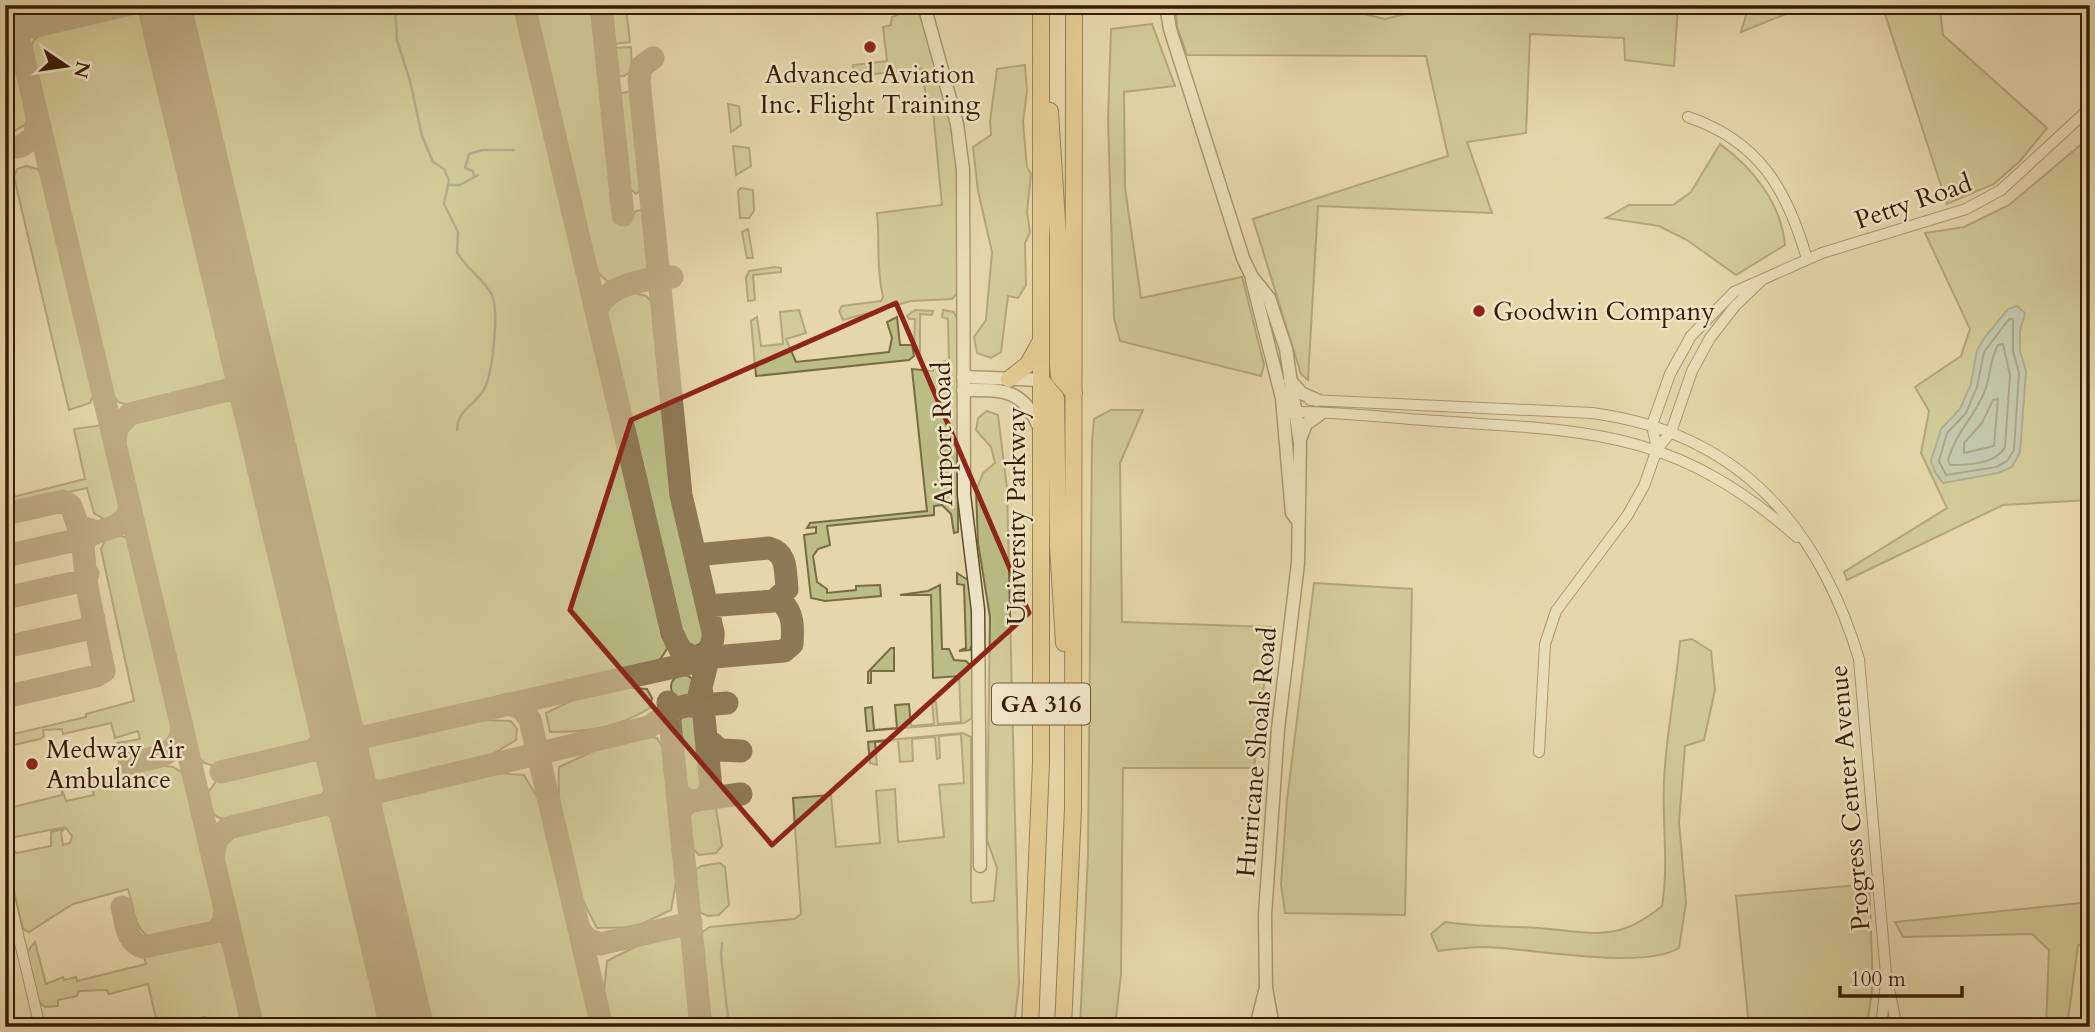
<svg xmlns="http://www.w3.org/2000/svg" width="2095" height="1032" font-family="Cardo,serif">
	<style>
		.green { fill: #babd84; stroke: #796c44; stroke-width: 2 }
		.water { fill: #9ab7b3; stroke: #73796d; stroke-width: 2 }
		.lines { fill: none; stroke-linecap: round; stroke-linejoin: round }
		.shore { stroke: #69695c; stroke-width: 2 }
		.stream { stroke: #73796d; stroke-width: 2.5 }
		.taxiway { stroke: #8e7956; stroke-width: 23 }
		.runway { stroke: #8e7956; stroke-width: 54 }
		.minor-casing { stroke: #634a2d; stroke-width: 12 }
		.tertiary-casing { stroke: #634a2d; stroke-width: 15 }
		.trunk-casing { stroke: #381b04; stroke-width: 18 }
		.minor { stroke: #eee5c7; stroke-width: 10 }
		.tertiary { stroke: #eee5c7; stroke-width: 12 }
		.trunk { stroke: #e2bc74; stroke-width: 16 }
		.marked { fill: none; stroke: #8f2418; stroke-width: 5; stroke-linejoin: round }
		.poi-dot { fill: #8f2418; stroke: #eee5c7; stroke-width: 2.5 }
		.labels { text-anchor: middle; stroke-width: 5; stroke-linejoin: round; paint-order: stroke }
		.shield { fill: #eee5c7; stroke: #6f583e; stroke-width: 2 }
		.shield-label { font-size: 24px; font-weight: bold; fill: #381b04 }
		.poi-label { font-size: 26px; fill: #381b04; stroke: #eee5c7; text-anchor: start }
		.street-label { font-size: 26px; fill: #381b04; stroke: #eee5c7 }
	</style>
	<rect width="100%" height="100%" fill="#e5d7a9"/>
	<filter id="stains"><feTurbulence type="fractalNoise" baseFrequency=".00286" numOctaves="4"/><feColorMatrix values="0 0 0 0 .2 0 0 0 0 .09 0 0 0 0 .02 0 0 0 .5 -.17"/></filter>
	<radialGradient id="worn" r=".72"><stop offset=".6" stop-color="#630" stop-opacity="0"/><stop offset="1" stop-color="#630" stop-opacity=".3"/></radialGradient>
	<path class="green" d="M19,5H94L35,18L26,15Z
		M184,5H518L666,634L667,649L659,661L373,728L363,727L353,719Z
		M531,5H593L602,66L614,65V48L631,47L632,71L624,76L603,77L616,215L630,214L631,217L636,211L642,210C650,217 649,224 650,235C654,268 645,285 607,281L596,271Z
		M608,5H674L626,8L630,42L613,44Z
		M867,5H919L953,129L957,172L958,292L952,299L911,301L843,320L839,311L842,306L881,301L883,297C876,269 880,242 877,213L942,205L933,111H928L922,69L864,75L854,71L853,65L887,61L883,27L891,25L892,17L897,15L896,9L869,13Z
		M1175,5H1325L1385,19L1441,5H1678L1674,66L1625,60L1624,38L1530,34L1526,133L1467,142L1492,213L1318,206L1308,380L1301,374L1253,219L1448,156L1426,56L1187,55L1177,27Z
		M1714,5H1808L1741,32L1747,12Z
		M1882,5H1955L1940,10L1943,35L2047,128L2020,161L1994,184L1947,204Z
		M130,12L139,13L150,23L233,373L228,382L128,405L118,402L111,391L30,50L34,40L42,33Z
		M1152,24L1175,86L1124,92L1125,188L1141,298L1242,277L1264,365L1261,376L1120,341L1114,318L1108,119L1111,29Z
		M5,45C20,53 32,110 25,125L10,133L5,130Z
		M1025,65L1027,91L1023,122L1027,167L1031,174L1027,212L1030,232L1025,243L1026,285L1018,298L1008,296L1001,352L991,358L977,353L974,337L986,320L992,252L978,191L973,147L991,135L990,121L997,69Z
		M631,91L636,99L645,178V186L636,194L628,187L618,94Z
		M728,104L739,106L741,125L731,132Z
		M2090,137V500L2003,505L1847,580L1844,572L1947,508L1921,453L1929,411L1915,387L1961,356L1970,329L1925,233L1964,227L2009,205Z
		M1720,144C1753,168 1781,203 1785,245L1736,275L1687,240L1659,226L1606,218L1629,205H1673L1691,192Z
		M733,146L749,148L751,166L736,175Z
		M26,166L37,169L44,176L95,392L90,403L69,410L14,177L17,169Z
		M741,188L753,190L754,211L749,218H740L738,191Z
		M748,229L753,258H747L742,232Z
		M775,267L781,268V272L753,275L755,300L748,301L746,278L749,271Z
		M634,293L646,296L657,307L676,509L705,631C704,642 700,646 690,647L681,637L607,322C604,303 617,297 634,293Z
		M799,310L806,333L786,339L796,362L889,352L892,338L887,322L897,317L900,345H912L914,356L909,360L756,376L751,321L757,317L761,346L783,344L780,312Z
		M915,310L933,311L932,315L920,314V351L914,347L915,319H909L907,316Z
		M943,310L954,312L957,319L958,532L954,533L951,514L942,505L934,506V515L827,526L830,545L818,549L813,556L817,582L827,589V593L856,590V586L880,585L881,596L825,601L811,598L804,535L816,533V527L807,528L810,523L927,511L912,369L933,371V365L949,360L948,319L942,317Z
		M230,398L239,403L316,728L312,737L303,745L215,766L204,763L196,754L122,440L128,426L137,420Z
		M1111,410H1143L1120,463L1122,622L1271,627L1254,768H1123L1121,974L1115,1027H1080L1088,854L1092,442L1094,419Z
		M987,411L998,415L1007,488L1019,984L1014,1027H708L699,934L710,927L794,919L801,914L793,798L831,795L836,847L880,843L876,791L895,789L898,842L944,837L939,785L964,783L961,734L939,736L940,758L937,759L935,737L912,739L913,761L900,762L898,740L875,742L877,765L870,763L868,742L963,733L971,737V901L972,903L994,901L997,868L987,840L990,617L978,543L976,490L983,473L995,463L991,447L976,430L978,418Z
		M103,425L121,502L116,517L105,520L94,513L87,488L5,506V499L85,479L74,429Z
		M117,534L127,538L131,545L175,728C164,751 142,752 120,758L117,743L140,739L138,731L115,738L111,723L63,734L62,729L43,730L44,736L40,739L5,747V736L86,717V714L134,701L101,549L107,537Z
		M957,573L968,580C971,600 979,633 970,650L959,651L966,648L964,585L957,584Z
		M1314,583L1412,589L1405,915L1285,913L1281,885L1287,800Z
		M940,585L942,649H949L954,660L966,661L973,668L972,718L964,723L867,731L865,708L872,707L874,730L897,728L895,705L909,704L911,726L934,724L932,702H936L938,724L961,722L959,676L933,678L931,595H900L928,591Z
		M1692,639L1711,651L1715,690L1704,740L1685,746L1679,822L1686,903L1679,948C1643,970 1533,949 1487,947C1471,947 1454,949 1438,951L1431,934L1445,922C1476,927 1507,926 1538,928C1592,932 1616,944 1662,906C1669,864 1662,824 1664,781C1666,734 1676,688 1680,641Z
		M891,648H894V671H871V683H868V672Z
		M671 687a12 12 0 1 1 24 0a12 12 0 1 1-24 0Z
		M619,687L647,689L652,698L650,708C617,728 588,732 550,732L546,713L581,696Z
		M688,713L697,719L704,788L696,795L687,793L684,787L678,724L683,715Z
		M483,720L511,721L517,729L516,740L491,755L382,783L366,775L361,756L371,744Z
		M643,736L657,738L666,753L678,871L671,910L635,927L597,928C570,881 556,821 559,767L600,748Z
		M310,759C323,761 329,772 328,785L319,798L231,819C214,821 208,810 207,794L217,780Z
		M151,764L173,767L186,775L218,913L216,922L151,938C133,929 134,907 128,889L73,904L29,932L23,929L5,853L11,848L17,853L51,846V832L64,829L61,833L63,845L70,843L72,836L65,827L5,839V809L62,795V789L66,801L94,795L89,781Z
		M494,773L524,775L540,802L595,1027H426L375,814L380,802L388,796Z
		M716,808L722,846L716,853L699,855L690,846L689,816L696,809Z
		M320,813L332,816L339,824L387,1027H261L220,856L222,843L231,834Z
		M720,863L725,867L729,905L719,915L708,916L697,911L694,871L701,866Z
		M1869,884L1873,983L1867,1027H1749L1736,896Z
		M2090,902V947L2078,945L2067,1027H2046L2049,950L2032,934L1903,937L1895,922Z
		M684,933L694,1027H611L604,991L607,961L637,946Z
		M219,940L226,949L244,1027H208L205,1017L158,1027L148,984L109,994L107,990L79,991L77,996L58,1000V1006L45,1007L38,1001L27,952L35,942L46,984L63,977L64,980L76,977L77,981L146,964L144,957Z"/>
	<path class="water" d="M2017,306L2025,313L2020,331V351L2026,371L2020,452L2012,467L1998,473L1943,483L1935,472L1931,461L1941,429L1960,409L1971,384L1977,350L1985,337L2008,309Z"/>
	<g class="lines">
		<path class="shore" d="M2013,319V351L2019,373L2014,450L2007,461L1996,467L1946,475L1939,461L1947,433L1966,413L1977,387L1984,352L2009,319Z
			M2003,344L2010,375L2005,447C1996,464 1968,465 1950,465L1948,460C1956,432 1973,419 1984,393C1991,377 1989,360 1998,345Z
			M1998,399L1994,446L1964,453V443L1982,423L1993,400Z"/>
		<path class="stream" d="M395,5L397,40L410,81L422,136L433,162L444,169L449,180L444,204L458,232L457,252C466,269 483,278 492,295C499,311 493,376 483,391C473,407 458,409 457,430
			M474,177L473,171L465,168L469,154L482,150H514
			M449,185H460L478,175
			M722,943L721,955L729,1027"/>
		<path class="taxiway" d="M11,5L253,1027
			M152,5L162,12L169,26
			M524,5L672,633L681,651L702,661
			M601,5L623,215
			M5,33L127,5
			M7,149L21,146L34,137L38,119
			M596,311C607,284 645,279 672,277
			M228,390L244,377L247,355
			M115,444L117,427L130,414L228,390L247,394L260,410
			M5,514L63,501L71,506L78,526L94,531
			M695,555L769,548C788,553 785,572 787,589L774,601L707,606
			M5,556L72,541L116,526L127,517L130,506
			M5,598L82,581L88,574
			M5,647L83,630L91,626L94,619
			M695,663L714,657L784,651L792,644C793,627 794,614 781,601H774
			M5,697L96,676L104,671L87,587L83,547L85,540L94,531
			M668,702L701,1027
			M507,704L522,708L530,720L602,1027
			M691,706L727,703
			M333,714L344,731L364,737L692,663C706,657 714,648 713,632L681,495L639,80L641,67L653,58
			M364,737L349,752L346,772L357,786L378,792L649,727L674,709L697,703L711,648
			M706,738L720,750L741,751
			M129,763C153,758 182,757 182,725
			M221,772L314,750L329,735L333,714
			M677,790C684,801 693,803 705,798L711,788L701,686
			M703,799L741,794
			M213,859L216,840L228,828L326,804L346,809L360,828
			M122,907C126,922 126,943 143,947L215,932L223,923L225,910
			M579,928L586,938L600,944L691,923"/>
		<path class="runway" d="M164,5L407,1027"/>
		<defs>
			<path id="minor" d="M845,7L849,5
				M1688,117C1759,141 1787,189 1807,259
				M1310,400L1592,413C1737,432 1818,524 1859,659L1886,975L1897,1027
				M1289,412C1338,411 1388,418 1437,421C1591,431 1675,430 1797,537
				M1657,449L1652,425L1670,374L1691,336L1734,292L1822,253L1966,209L2001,190L2090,108
				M1539,752L1545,644L1556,611L1627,516L1644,486L1657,449L1671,432L1692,371L1710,338L1735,306L1761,281
				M5,880L40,1027
				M1881,1027L1886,983"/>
			<path id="tertiary" d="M924,5L957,124L963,170L964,495L978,610L980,866
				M1166,5L1170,29L1243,258L1252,277L1269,298L1286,349L1300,443L1298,563L1278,729L1265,915L1266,988L1273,1027
				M1252,280L1282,398L1292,513L1298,521
				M963,377L1041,380
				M1290,380L1301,393L1317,400
				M963,390C1001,390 1022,387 1039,427
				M1300,439L1306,424L1320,414
				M1256,1027L1265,991"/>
			<path id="trunk" d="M1050,111L1058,237V364L1059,376L1074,393
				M1009,379L1028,364L1039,344
				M1041,380L1056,398L1058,546L1064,643
				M1030,1027L1041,763V5
				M1063,1027L1073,809L1074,5"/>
		</defs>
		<use href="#minor" class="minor-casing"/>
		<use href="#tertiary" class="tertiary-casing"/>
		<use href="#trunk" class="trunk-casing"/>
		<use href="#minor" class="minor"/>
		<use href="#tertiary" class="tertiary"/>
		<use href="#trunk" class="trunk"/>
	</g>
	<path d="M0 0H2095V1032H0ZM896,303L1029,613L772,845L570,610L631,420Z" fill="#e5d7a9" fill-opacity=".55" fill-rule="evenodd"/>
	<path class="marked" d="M896,303L1029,613L772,845L570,610L631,420Z"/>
	<g class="poi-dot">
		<circle cx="870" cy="47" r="7"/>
		<circle cx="1479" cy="311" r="7"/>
		<circle cx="32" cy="764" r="7"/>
	</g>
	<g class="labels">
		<rect class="shield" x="992" y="683.5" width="98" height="41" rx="5"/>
		<g class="shield-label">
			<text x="1041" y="712">GA 316</text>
		</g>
		<g class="poi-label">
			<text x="870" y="83" text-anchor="middle">Advanced Aviation<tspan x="870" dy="30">Inc. Flight Training</tspan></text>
			<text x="1493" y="320">Goodwin Company</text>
			<text x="46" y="758">Medway Air<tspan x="46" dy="30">Ambulance</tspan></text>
		</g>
		<g class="street-label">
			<text transform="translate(1913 201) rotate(-19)" y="9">Petty Road</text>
			<text transform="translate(942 434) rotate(-91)" y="9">Airport Road</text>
			<text transform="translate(1016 516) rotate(-90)" y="9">University Parkway</text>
			<text transform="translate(1256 752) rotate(-85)" y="9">Hurricane Shoals Road</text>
			<text transform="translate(1849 798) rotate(-95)" y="9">Progress Center Avenue</text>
		</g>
	</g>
	<rect width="2095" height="1032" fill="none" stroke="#e5d7a9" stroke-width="28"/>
	<rect x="7" y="7" width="2081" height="1018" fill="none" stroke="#381b04" stroke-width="3.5"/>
	<rect x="14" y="14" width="2067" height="1004" fill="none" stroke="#381b04" stroke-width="2"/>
	<g transform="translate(66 66) rotate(103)" stroke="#eee5c7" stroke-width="5" paint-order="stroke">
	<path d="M0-5L12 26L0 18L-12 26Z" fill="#381b04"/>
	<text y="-10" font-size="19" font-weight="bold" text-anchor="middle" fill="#381b04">N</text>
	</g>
	<path d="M1840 986v10h122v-10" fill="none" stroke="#381b04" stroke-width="3.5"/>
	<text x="1850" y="986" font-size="21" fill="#381b04" stroke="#eee5c7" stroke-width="5" paint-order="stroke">100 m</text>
	<rect width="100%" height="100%" filter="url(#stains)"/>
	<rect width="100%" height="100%" fill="url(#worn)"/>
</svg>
